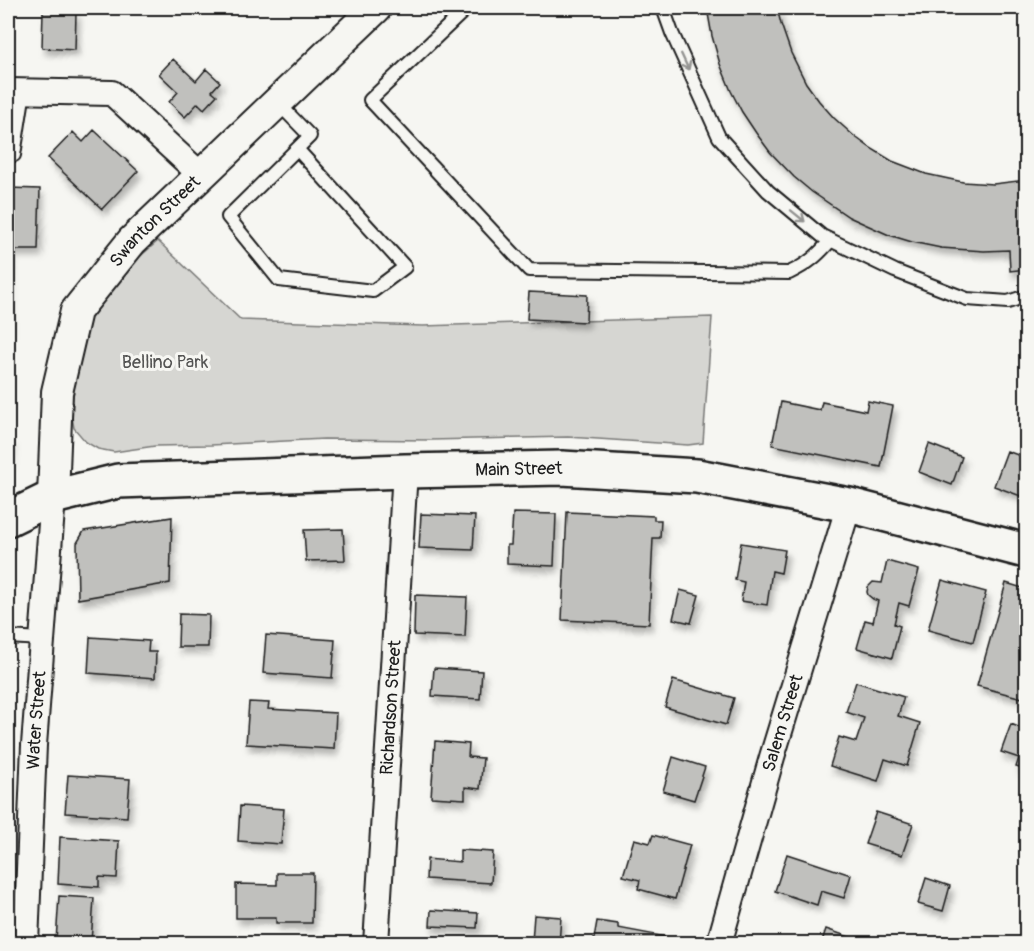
<svg xmlns="http://www.w3.org/2000/svg" width="1034" height="951" font-family="Pangolin,sans-serif">
	<style>
		.green { fill: #d6d6d2; stroke: #797977; stroke-width: 1.5 }
		.building { fill: #c0c0bd; stroke: #1c1c1c; stroke-width: 1.5; filter: url(#shadow) }
		.lines { fill: none; stroke-linecap: round; stroke-linejoin: round }
		.service-casing { stroke: #1c1c1c; stroke-width: 16 }
		.minor-casing { stroke: #1c1c1c; stroke-width: 28 }
		.tertiary-casing { stroke: #1c1c1c; stroke-width: 34 }
		.primary-casing { stroke: #1c1c1c; stroke-width: 38 }
		.service { stroke: #f6f6f2; stroke-width: 12 }
		.minor { stroke: #f6f6f2; stroke-width: 24 }
		.tertiary { stroke: #f6f6f2; stroke-width: 30 }
		.primary { stroke: #f6f6f2; stroke-width: 33 }
		.oneway { stroke: #949492 }
		.labels { text-anchor: middle; stroke-width: 6; stroke-linejoin: round; paint-order: stroke }
		.street-label { font-size: 18px; fill: #1c1c1c; stroke: #f6f6f2 }
		.park-label { font-size: 18px; fill: #545453; stroke: #f6f6f2 }
	</style>
	<defs>
		<filter id="shadow"><feDropShadow dx="3.5" dy="6" stdDeviation="3" flood-color="#0004"/></filter>
	</defs>
	<rect width="100%" height="100%" fill="#f6f6f2"/>
	<filter id="ink" filterUnits="userSpaceOnUse"><feTurbulence type="fractalNoise" baseFrequency=".0167" numOctaves="2"/><feDisplacementMap in="SourceGraphic" scale="12" xChannelSelector="R" yChannelSelector="G"/><feConvolveMatrix kernelMatrix="1 2 1 2 8 2 1 2 1" color-interpolation-filters="sRGB"/></filter>
	<g filter="url(#ink)">
		<path class="green" d="M158,241L241,320L423,326L712,317L703,443L688,445L568,437L431,440L324,439L211,445L155,446L114,452L98,449L86,442L74,428L71,412L78,360L92,310L107,289L137,259Z"/>
		<path class="building" d="M707,8H777L781,24L791,53L806,83L819,101L834,118L854,136L869,147L892,161L926,174L963,182L993,184L1026,180V269L1010,271L1009,250L984,251L941,248L912,242L889,235L849,217L812,192L794,177L770,152L756,133L742,112L731,91L720,64L712,36Z
			M43,11L76,13L75,50L42,48Z
			M173,59L196,81L206,69L220,82L212,91L217,95L204,109L198,103L185,117L169,102L178,92L159,74Z
			M94,130L138,171L102,209L48,158L73,132L83,142Z
			M8,188L40,189L38,250H10L8,331Z
			M529,292L587,295L586,322L527,319Z
			M868,401L893,406L881,467L772,445L781,402L820,410L822,402L866,411Z
			M8,442H11L9,458L8,461Z
			M929,444L962,457L952,485L919,472Z
			M1007,451L1026,458V498L994,486Z
			M567,512L654,516V520H661L660,538H653L649,624L562,620Z
			M513,513L556,514L554,566L507,564V545H511Z
			M421,514L475,516L473,550L419,548Z
			M172,517L170,583L78,599L77,543L84,531Z
			M343,529L345,560L306,561L304,530Z
			M741,543L785,550L781,573L772,571L767,605L741,601L744,582L735,580Z
			M887,561L919,570L909,606L899,603L894,624L900,626L892,658L857,648L865,620L873,622L878,601L873,599L868,595L867,592L868,587L873,582L882,583Z
			M942,580L986,592L973,642L928,630Z
			M1006,583L1026,589V699L977,686Z
			M680,590L699,595L691,623L673,619Z
			M415,595L467,597L465,637L414,635Z
			M179,614L209,615L208,647H178Z
			M266,635L335,640L332,678L263,673Z
			M90,637L149,641L148,652H156L155,678L88,673Z
			M434,668L482,671L480,699L432,696Z
			M673,680L734,698L726,725L665,707Z
			M856,682L904,697L898,716L920,723L907,766L885,759L878,781L830,766L839,737L856,742L864,718L846,712Z
			M249,702L269,703L268,709L336,713L334,749L246,744Z
			M1011,724L1026,730V770L1016,767L1019,758L1001,752Z
			M435,741L469,744L468,757L483,758L480,789L465,787V799L431,797Z
			M673,757L705,767L694,800L663,791Z
			M68,775L130,779L127,817L65,813Z
			M240,806L284,809L281,844L238,841Z
			M876,812L913,824L902,855L865,844Z
			M653,835L690,845L675,899L638,889L640,880L623,876L634,839L650,843Z
			M60,837L119,841L117,878L99,877V887L58,884Z
			M460,850L493,852L491,883L426,879L427,859L460,862Z
			M787,854L851,875L844,898L821,891L817,905L775,891Z
			M277,873H313L312,923H276V918H236V884L277,885Z
			M926,878L950,886L943,911L918,904Z
			M59,896L94,898L91,943L56,941Z
			M431,910L478,913L477,928L430,926Z
			M534,915L561,917L559,944L532,942Z
			M597,921L618,924V928L672,938L671,944H593Z
			M826,929L864,942V944H821Z"/>
		<g class="lines">
			<defs>
				<path id="service" d="M467,8L370,100L529,270L789,273C808,264 817,256 831,240
					M663,8L672,33L719,137L768,191L822,236L895,271L967,299L1008,302L1026,296
					M278,103L310,136L228,217L279,280L373,291L405,267L297,149
					M8,155H14L24,91
					M8,637L42,639"/>
				<g id="minor">
					<path d="M8,91L112,93L201,175"/>
					<path id="s1" d="M26,944L34,745L53,497"/>
					<path id="s2" d="M376,944L405,471"/>
					<path id="s3" d="M719,944L772,757L849,505"/>
				</g>
				<g id="tertiary">
					<path id="s4" d="M53,497L57,392L76,311L132,241L376,8"/>
				</g>
				<g id="primary">
					<path id="s5" d="M8,519L53,497L118,481L405,471L562,468L697,476L849,505L1026,551"/>
				</g>
			</defs>
			<use href="#service" class="service-casing"/>
			<use href="#minor" class="minor-casing"/>
			<use href="#tertiary" class="tertiary-casing"/>
			<use href="#primary" class="primary-casing"/>
			<use href="#service" class="service"/>
			<use href="#minor" class="minor"/>
			<use href="#tertiary" class="tertiary"/>
			<use href="#primary" class="primary"/>
		</g>
		<defs><path id="oneway-shaft" d="M-6 0H5M1.5-3L5.5 0L1.5 3" fill="none" stroke-width="1.6" stroke-linecap="round" stroke-linejoin="round" transform="scale(1.5)"/></defs>
		<g class="oneway">
			<use href="#oneway-shaft" transform="translate(685 62) rotate(65)"/>
			<use href="#oneway-shaft" transform="translate(798 216) rotate(39)"/>
		</g>
	</g>
	<g class="labels">
		<g class="street-label">
			<text dy="6" stroke="none"><textPath href="#s4" startOffset="308">Swanton Street</textPath></text>
			<text dy="6" stroke="none"><textPath href="#s5" startOffset="518">Main Street</textPath></text>
			<text dy="6" stroke="none"><textPath href="#s2" startOffset="237">Richardson Street</textPath></text>
			<text dy="6" stroke="none"><textPath href="#s1" startOffset="224">Water Street</textPath></text>
			<text dy="6" stroke="none"><textPath href="#s3" startOffset="230">Salem Street</textPath></text>
		</g>
		<g class="park-label">
			<text x="165" y="368">Bellino Park</text>
		</g>
	</g>
	<rect width="1034" height="951" fill="none" stroke="#f6f6f2" stroke-width="30"/>
	<rect x="15" y="15" width="1004" height="921" fill="none" stroke="#1c1c1c" stroke-width="2" filter="url(#ink)"/>
</svg>
